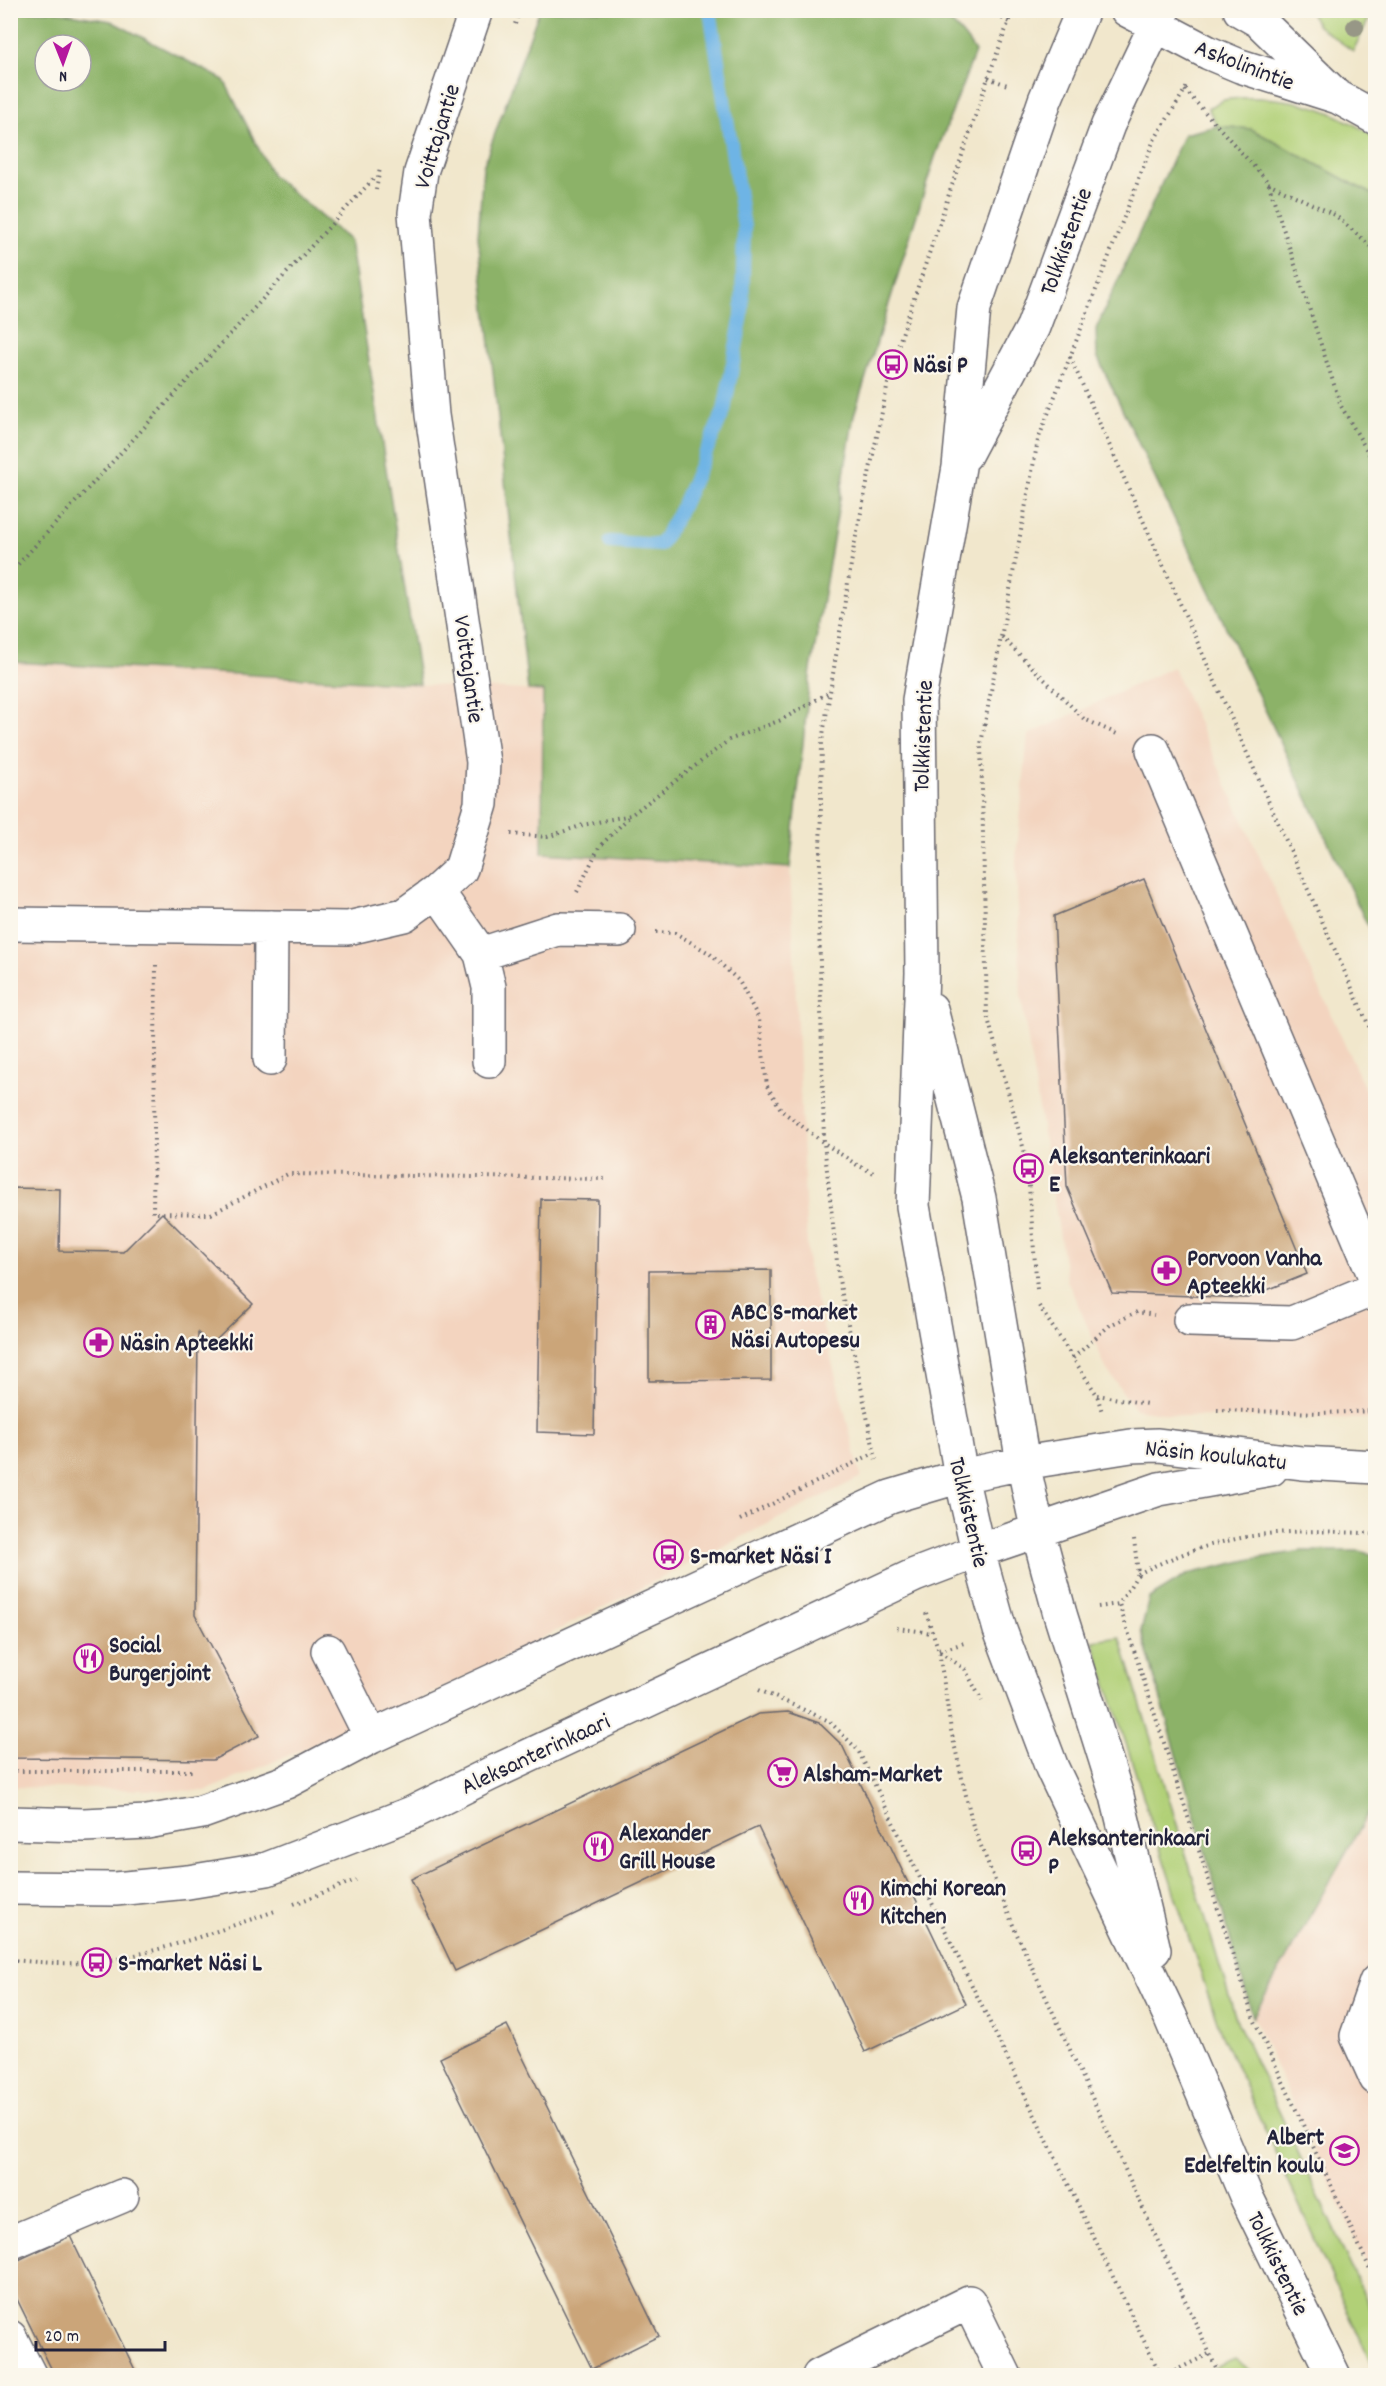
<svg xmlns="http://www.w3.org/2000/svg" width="1386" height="2386" font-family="Dekko,sans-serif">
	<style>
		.built { fill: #f3d4bf }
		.green { fill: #b1d077; stroke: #6a7959; stroke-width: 1.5 }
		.forest { fill: #8cb268; stroke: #576a52; stroke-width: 1.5; fill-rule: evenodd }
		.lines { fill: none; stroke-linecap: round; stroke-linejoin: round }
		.stream { stroke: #6eb4e5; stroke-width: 14 }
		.building { fill: #cba579 }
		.minor-casing { stroke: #6a676e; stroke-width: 36 }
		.path { stroke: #6a676e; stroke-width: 4; stroke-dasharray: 1.5 4.5; stroke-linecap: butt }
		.minor { stroke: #fff; stroke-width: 33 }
		.tree { fill: #979786 }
		.labels { text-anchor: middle; stroke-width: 4.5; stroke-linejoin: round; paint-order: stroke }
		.street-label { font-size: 24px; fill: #22223b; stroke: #fbf7ec }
		.poi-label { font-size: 24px; font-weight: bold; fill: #22223b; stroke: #fbf7ec; text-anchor: start }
	</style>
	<rect width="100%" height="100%" fill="#fbf7ec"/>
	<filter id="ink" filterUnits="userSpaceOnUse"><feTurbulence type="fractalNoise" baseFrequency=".0167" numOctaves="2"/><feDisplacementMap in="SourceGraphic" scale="12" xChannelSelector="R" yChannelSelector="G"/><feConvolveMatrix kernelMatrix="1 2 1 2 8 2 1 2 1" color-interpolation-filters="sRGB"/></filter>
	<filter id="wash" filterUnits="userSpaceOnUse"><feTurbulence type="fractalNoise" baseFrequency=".008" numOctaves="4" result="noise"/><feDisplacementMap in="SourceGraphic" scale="24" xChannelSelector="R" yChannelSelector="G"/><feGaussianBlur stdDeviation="1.35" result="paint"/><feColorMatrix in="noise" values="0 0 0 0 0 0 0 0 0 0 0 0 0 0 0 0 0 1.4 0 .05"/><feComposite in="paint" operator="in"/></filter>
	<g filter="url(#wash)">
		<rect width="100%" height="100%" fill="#f1e7cc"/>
		<path class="built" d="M10,662L543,691L542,853L790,868L808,1267L861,1477L423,1698L205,1791L11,1787Z
			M1173,667L1375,1111V1419L1185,1416L1135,1409L1107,1370L1067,1280L1021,997L1016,860L1028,735Z
			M1375,1801V2282L1253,2017Z"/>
		<path class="green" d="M1309,11H1373L1353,51L1318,26Z
			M1240,98C1270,97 1301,101 1329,112C1345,119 1360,128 1375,136V196L1251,129L1217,126L1208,108L1223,100Z
			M1120,1637L1236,2019L1375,2318V2372L1221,2033L1184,1923L1093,1641Z
			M1235,2359L1257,2375H1198Z"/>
		<path class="forest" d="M10,11H54L111,21L224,80L272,175L350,241L420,684L11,662ZM45,45H81V81H45Z
			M539,11H931C952,20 963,33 975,52L935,157L854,415L810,676L790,868L542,853L543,691L528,690L478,236L483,167Z
			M1217,126L1251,129L1375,196V941L1097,356L1096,329L1184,134Z
			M1302,1551H1360L1375,1555V1801L1253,2017L1141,1631L1149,1598L1188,1574L1252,1559Z"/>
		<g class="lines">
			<path class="stream" d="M610,542L660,545L680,511L724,411L742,315L744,227L710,10"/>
		</g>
		<g id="blocks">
			<path class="building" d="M1144,879L1307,1274L1247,1298L1112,1293L1067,1187L1054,916Z
				M10,1188L60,1189L59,1251L123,1252L162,1213L253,1304L211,1345L198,1333L195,1615L259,1736L213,1760L10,1758Z
				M541,1199L598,1200L594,1434L537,1432Z
				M771,1270V1380L649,1381V1271Z
				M788,1712L819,1723L842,1745L966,2004L865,2052L758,1827L455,1971L411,1879L758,1714Z
				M507,2025L659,2336L592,2369L440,2058Z
				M70,2236L138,2376H55L10,2285V2264Z"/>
		</g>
	</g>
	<g filter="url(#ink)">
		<use href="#blocks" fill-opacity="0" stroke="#6a676e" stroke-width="1.5"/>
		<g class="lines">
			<defs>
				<path id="minor" d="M1083,10L1045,100L974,308L959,467L919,700L922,973L913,1206L961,1476L978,1551L1000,1630L1052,1768L1170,2016L1247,2198L1334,2376
					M1127,10L1209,53L1240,66L1338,97L1376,118
					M1240,10L1259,21L1332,92
					M965,455L1033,327L1108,125L1163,10
					M1153,750L1376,1279
					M437,891L481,954L489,987V1061
					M10,924L348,928L404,915L437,891L461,869L481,804L483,762L432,415L415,213L421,172L476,10
					M481,954L558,929L619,930
					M931,1009L979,1198L1023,1463L1038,1532L1060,1614L1117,1796L1154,1950
					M270,1059L271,927
					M1190,1320L1292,1323L1376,1288
					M328,1651L371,1737
					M10,1823L84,1825L147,1822L202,1812L286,1782L371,1737L890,1497L961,1476L1023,1463L1131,1446L1158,1445L1302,1463L1376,1467
					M10,1888L115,1889L188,1882L267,1869L412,1813L490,1774L915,1575L978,1551L1159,1489L1271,1469
					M1376,1982L1357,2036L1376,2078
					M10,2243L122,2196
					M10,2337L30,2376
					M819,2376L969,2302L1005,2376"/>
			</defs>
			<use href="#minor" class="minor-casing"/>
			<path class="path" d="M986,10L1009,22
				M515,24L520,10
				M988,78L1010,86
				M1185,90L1268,182L1341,406L1376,466
				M1268,183L1335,215L1376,251
				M376,190L380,168
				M1070,357L1376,1042
				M10,573L376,176
				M1002,637L1084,719L1119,735
				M511,834L547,837L583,825L631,815L729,740L781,720L830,692
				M577,892L599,847L630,816
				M656,932L675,933L709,953L739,981L759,1019L767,1086L782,1111L824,1143L857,1165L876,1174
				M156,965L153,1213L211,1214L288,1174L606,1179
				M1037,1289L1027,1161L987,1015L981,744L1038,440L1153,142L1188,85
				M1039,1306L1097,1395L1102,1412
				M1073,1358L1110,1325L1137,1312L1154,1315
				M1097,1395L1147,1404
				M1217,1410L1321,1413L1376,1411
				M876,1460L839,1280L824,1143L819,920L822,741L854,546L892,364L988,78L1013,10
				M740,1520L874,1453
				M1134,1539L1138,1574L1119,1604L1253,2017L1376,2282
				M1138,1574C1202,1541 1266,1528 1339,1532C1351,1533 1364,1532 1376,1535
				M1098,1607L1119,1604
				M926,1613L939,1651L951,1730L973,1826L1015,1930L1220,2376
				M897,1628L932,1633
				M939,1651L964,1643
				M940,1652L965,1669L982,1701
				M759,1690L829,1721L858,1750L1161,2376
				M10,1771H193
				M294,1904L356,1880
				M10,1960C39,1962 69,1965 98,1962C159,1953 220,1930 278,1910
				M1164,2376L1209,2354"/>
			<use href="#minor" class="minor"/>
		</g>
		<circle class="tree" cx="1355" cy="27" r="9"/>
	</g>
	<defs>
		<symbol id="bus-ring" viewBox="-11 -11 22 22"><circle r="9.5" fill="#fbf7ec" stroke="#b5179e" stroke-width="1.5"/><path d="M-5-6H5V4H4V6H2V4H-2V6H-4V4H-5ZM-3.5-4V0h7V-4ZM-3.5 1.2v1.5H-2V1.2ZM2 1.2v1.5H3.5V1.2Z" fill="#b5179e"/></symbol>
		<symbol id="pharmacy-ring" viewBox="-11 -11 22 22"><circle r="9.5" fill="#fbf7ec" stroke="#b5179e" stroke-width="1.5"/><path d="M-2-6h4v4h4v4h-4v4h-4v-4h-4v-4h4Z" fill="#b5179e"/></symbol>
		<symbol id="building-ring" viewBox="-11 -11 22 22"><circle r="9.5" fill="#fbf7ec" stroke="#b5179e" stroke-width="1.5"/><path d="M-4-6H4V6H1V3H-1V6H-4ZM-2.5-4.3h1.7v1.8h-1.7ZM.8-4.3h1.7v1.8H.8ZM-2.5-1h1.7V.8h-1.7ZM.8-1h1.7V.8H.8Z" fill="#b5179e"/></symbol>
		<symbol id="restaurant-ring" viewBox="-11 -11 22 22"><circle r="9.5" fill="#fbf7ec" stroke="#b5179e" stroke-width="1.5"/><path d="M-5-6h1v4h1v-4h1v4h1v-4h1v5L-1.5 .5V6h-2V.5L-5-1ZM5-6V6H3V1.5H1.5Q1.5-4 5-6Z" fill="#b5179e"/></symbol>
		<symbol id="supermarket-ring" viewBox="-11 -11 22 22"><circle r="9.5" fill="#fbf7ec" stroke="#b5179e" stroke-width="1.5"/><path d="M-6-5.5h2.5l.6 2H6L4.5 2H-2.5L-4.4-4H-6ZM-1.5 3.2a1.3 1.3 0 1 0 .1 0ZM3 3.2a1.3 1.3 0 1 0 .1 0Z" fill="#b5179e"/></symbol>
		<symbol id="school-ring" viewBox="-11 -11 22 22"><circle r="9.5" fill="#fbf7ec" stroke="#b5179e" stroke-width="1.5"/><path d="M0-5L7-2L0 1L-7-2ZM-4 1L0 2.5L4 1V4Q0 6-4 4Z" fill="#b5179e"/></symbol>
	</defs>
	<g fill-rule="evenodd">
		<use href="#bus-ring" x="876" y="348" width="33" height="33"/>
		<use href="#bus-ring" x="1012" y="1152" width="33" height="33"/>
		<use href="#pharmacy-ring" x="1150" y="1254" width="33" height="33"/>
		<use href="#building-ring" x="694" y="1308" width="33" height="33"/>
		<use href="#pharmacy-ring" x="82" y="1326" width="33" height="33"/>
		<use href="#bus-ring" x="652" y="1538" width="33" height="33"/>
		<use href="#restaurant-ring" x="72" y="1642" width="33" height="33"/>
		<use href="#supermarket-ring" x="766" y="1756" width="33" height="33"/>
		<use href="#restaurant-ring" x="582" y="1830" width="33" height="33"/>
		<use href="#bus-ring" x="1010" y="1834" width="33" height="33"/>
		<use href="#restaurant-ring" x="842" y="1884" width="33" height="33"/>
		<use href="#bus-ring" x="80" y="1946" width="33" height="33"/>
		<use href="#school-ring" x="1328" y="2134" width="33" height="33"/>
	</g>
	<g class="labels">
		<g class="street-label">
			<text transform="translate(1245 64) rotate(21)" y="8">Askolinintie</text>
			<text transform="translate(436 136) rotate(-73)" y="8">Voittajantie</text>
			<text transform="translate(1065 241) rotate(-70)" y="8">Tolkkistentie</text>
			<text transform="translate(470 669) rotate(82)" y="8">Voittajantie</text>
			<text transform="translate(922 736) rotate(-88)" y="8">Tolkkistentie</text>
			<text transform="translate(1216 1454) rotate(6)" y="8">Näsin koulukatu</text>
			<text transform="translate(970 1512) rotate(77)" y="8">Tolkkistentie</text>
			<text transform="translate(535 1753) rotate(-25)" y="8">Aleksanterinkaari</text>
			<text transform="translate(1279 2263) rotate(64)" y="8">Tolkkistentie</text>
		</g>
		<g class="poi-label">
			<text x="913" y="372">Näsi P</text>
			<text x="1049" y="1163">Aleksanterinkaari<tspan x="1049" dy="28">E</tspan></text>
			<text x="1187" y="1265">Porvoon Vanha<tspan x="1187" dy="28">Apteekki</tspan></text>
			<text x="731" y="1319">ABC S-market<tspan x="731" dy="28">Näsi Autopesu</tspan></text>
			<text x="120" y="1350">Näsin Apteekki</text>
			<text x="690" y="1563">S-market Näsi I</text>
			<text x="109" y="1652">Social<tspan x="109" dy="28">Burgerjoint</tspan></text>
			<text x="803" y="1781">Alsham-Market</text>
			<text x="619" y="1840">Alexander<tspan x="619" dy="28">Grill House</tspan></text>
			<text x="1048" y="1845">Aleksanterinkaari<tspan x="1048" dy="28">P</tspan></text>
			<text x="880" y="1895">Kimchi Korean<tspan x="880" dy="28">Kitchen</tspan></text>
			<text x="118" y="1970">S-market Näsi L</text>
			<text x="1324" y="2144" text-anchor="end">Albert<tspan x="1324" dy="28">Edelfeltin koulu</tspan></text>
		</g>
	</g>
	<rect width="1386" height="2386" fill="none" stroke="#fbf7ec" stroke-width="36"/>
	<g transform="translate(63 63) rotate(179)"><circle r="28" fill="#fbf7ec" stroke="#a4a2a5" stroke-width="1.5"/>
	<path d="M0-4.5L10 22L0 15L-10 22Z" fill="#b5179e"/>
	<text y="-9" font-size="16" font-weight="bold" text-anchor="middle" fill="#22223b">N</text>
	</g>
	<path d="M36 2341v9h129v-9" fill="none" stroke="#22223b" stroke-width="3"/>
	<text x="45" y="2341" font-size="18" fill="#22223b" stroke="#fbf7ec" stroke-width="4.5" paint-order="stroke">20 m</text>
</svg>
